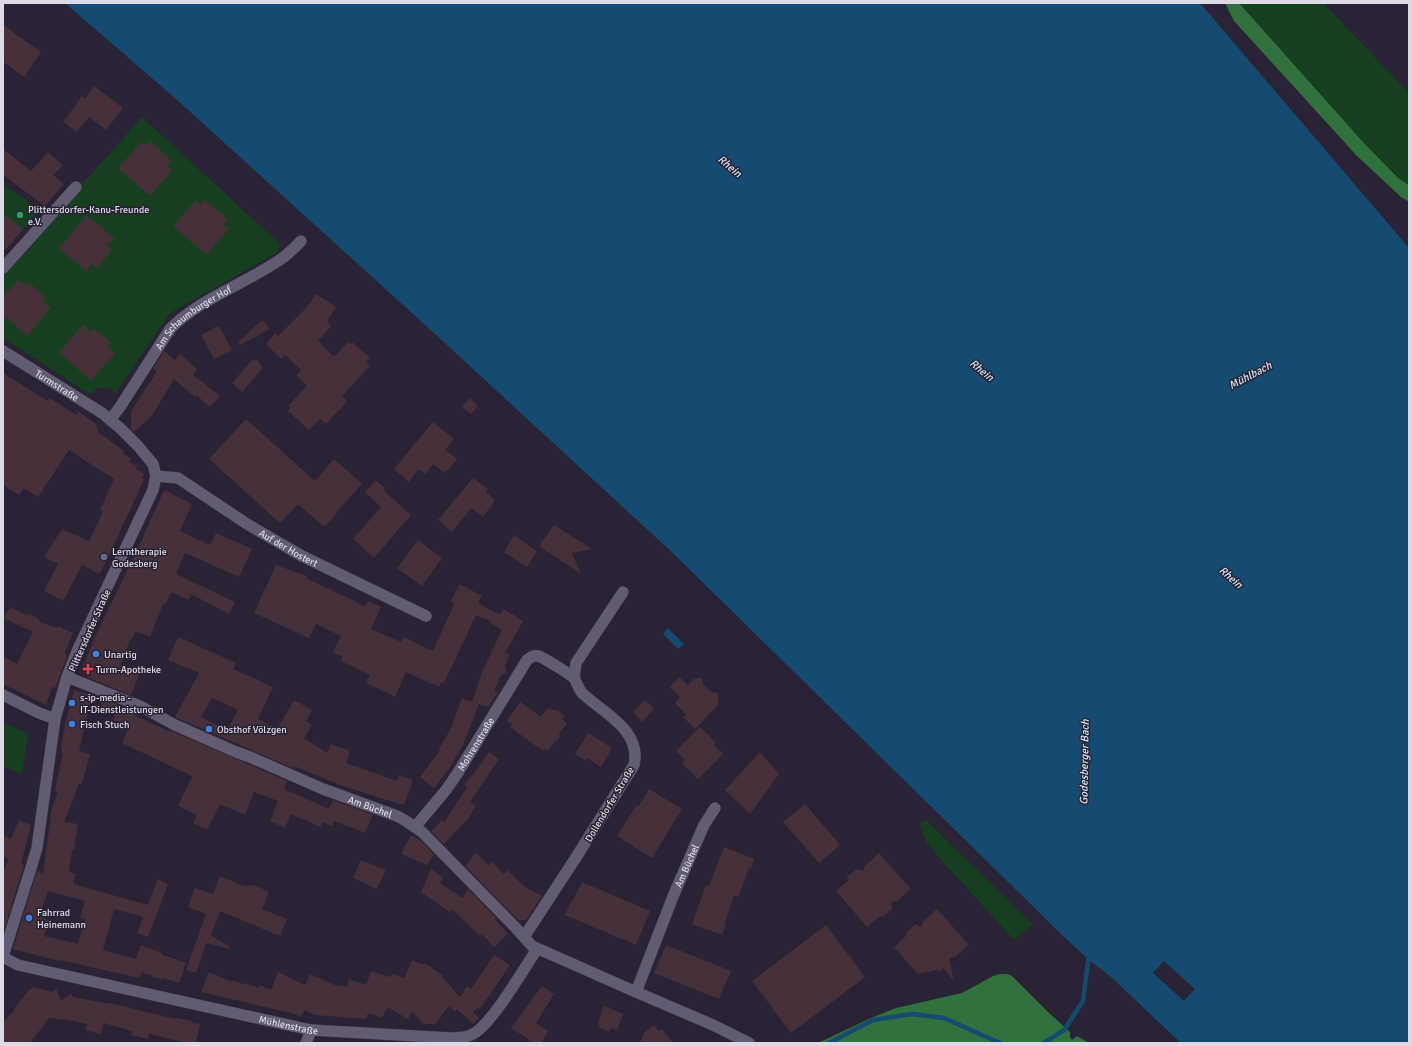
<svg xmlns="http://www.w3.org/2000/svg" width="1412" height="1046" font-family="Signika,sans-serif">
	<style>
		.green { fill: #16401f }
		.forest { fill: #30713d }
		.water { fill: #164b71 }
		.pier { fill: #292335 }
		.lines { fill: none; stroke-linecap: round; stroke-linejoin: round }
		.stream { stroke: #164b71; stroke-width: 4.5 }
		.building { fill: #46313a; fill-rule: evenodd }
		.minor-casing { stroke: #433d4d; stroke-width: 12 }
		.minor { stroke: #615c71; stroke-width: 11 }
		.leisure-dot { fill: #2e9e5b; stroke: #292335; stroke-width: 1.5 }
		.service-dot { fill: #5c6f8a; stroke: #292335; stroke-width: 1.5 }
		.shop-dot { fill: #3f7fe0; stroke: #292335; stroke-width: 1.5 }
		.health-dot { fill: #e0444e; stroke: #292335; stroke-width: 1.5 }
		.labels { text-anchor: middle; stroke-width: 3; stroke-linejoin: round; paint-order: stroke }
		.poi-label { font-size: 10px; fill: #dddae6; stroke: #292335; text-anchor: start }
		.street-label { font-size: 10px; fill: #dddae6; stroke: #292335 }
		.water-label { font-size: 11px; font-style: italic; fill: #d2e3f1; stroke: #292335 }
	</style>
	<rect width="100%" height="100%" fill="#292335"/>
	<path class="green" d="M1239,3H1323L1409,93V185L1398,178L1363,142Z
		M142,117L280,244L278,252L170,313L115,394L110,387L96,389L91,395L3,338V274Z
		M3,184L40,210L3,252Z
		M3,722L28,734L22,774L3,766Z
		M926,820L1033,925L1014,940L936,854L925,840L920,824Z"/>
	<path class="forest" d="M1225,3H1239L1363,142L1398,178L1409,185V202L1401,197L1357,156L1234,21Z
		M1000,974H1008L1013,977L1048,1012L1070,1032V1037L1072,1040L1077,1036L1089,1043H818L871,1018L896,1008L962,993L993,976Z"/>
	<path class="water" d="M65,3H1200L1409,248V1043H1181L1111,977L1089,960L1062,935L676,556L434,333L176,99Z
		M668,628L684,644L678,649L663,634Z"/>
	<path class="pier" d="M1164,961L1195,989L1184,1001L1153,973Z"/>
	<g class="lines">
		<path class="stream" d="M829,1043L873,1020L912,1014L944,1018L1000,1043
			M1044,1043L1064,1030L1083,1001L1089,954"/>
	</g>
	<path class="building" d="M3,25L41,52L24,77L3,62Z
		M94,86L123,108L106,130L89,117L77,132L63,122L82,96L85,99Z
		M150,141L172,161L167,166L173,170L150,196L118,168L141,142L146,145Z
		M3,149L31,171L48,152L63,165L53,175L64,184L45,206L3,175Z
		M196,200L201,205L205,200L228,219L223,224L229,229L206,255L173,226Z
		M3,213L23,230L3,252Z
		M87,215L115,239L106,245L112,250L97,268L92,264L86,272L59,248Z
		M18,280L27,286L29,283L37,289L46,298L43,302L51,308L27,336L3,315V297Z
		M316,294L336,307L327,321L331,326L318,341L334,357L348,342L351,344L352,342L370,358L366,362L370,366L342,396L347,401L340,409L326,424L320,419L309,430L288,411L290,408L288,406L307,386L296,375L301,370L285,355L281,359L266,344L275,333L278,336L307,307Z
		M262,320L270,329L240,345L238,342Z
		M83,325L91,332L94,328L111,343L107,346L115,353L91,381L59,352Z
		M219,326L232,350L214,359L201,335Z
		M164,351L175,360L180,354L197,369L193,375L220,396L210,407L196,395L195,397L174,379L151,417L134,432L131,430V411L157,371L153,369Z
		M252,360H258L263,368L242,392L232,383Z
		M3,373L48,401L50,398L76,415L78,411L96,424L98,432L124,451L123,454L131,459L129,462L137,466L136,469L144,474L142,478L144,480L100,574L82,565L63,601L44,591L58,564L44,557L62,529L89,541L103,512L100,510L114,479L69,450L38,497L24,488L19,495L3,485Z
		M470,398L478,406L471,414L462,407Z
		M246,419L315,481L334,459L362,484L335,514H336L326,526L324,525L323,526L298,504L280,523L209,459Z
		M433,422L454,439L445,450L457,459L445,473L433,464L425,474L419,469L409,482L394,469Z
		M473,478L488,489L486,492L495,500L483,517L471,508L452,532L438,520Z
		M376,480L385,488L383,490L411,515L374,558L353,539L381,507L365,492Z
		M164,490L192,504L180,531L210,545L216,533L252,549L239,577L185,553L176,574L235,602L229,614L191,594L188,600L172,592L165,605L163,604L150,637L136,631L132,639L130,640L120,666L140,673L131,695L87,677L82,669L95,637L138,548Z
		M554,525L592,549L572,553L581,574L539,546Z
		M514,535L537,551L527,567L504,552Z
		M418,540L442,558L422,586L397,568Z
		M276,565L307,576L306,578L365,606L368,601L381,607L371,629L401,642L403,637L433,651L454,604L450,602L460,584L482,596L478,603L500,615L504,609L523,621L505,653L510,655L505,666L507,673L501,675L494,691L498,692L488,707L479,704L463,745L449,769L434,788L420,777L440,750L439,749L450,730L462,698L472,702L482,672L502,630L490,623L491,621L476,615L444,683L441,682L439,687L406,672L395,697L366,683L370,675L341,661L343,657L333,652L341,636L316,624L309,638L254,613Z
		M11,607L28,616L29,614L38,619L40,622L57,628L58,626L73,633L65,652L67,657L55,688L52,687L46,705L3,684V657L17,664L33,632L3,618Z
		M178,637L236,663L233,669L273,687L258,719L277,729L294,700L312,710L306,721L312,725L304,738L327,753L331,744L350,751L346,763L397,781L399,775L413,780L404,804H399L340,785L294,766L293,768L175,717L199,673L168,660ZM212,698L238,710L227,730L201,717Z
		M679,677L688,685L694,679L702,678L703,684L711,692L718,693V705L695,729L683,717L686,714L675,703L680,697L670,687Z
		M74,690L92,695L79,751L90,754L82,784L79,783L64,822L78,824L74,850H72L69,872L76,874L73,884L148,905L158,879L168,884L148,937L137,933L143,917L114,909L103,950L136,959L141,945L162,953L161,954L186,963L179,983L163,978L162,980L142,972L139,978L60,960L59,961L13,949L37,871L43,874L52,808L58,792L55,790L63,753H61L62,747L61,746L66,721ZM48,891L85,901L80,918L85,919L78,944L44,936L49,920L41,918L42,915L40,914Z
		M97,696L126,708V709L135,714L134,715L168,731L169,730L287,781L284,789L329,809L333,800L373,815L365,833L334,821L332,826L323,822L320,827L291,814L285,828L270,821L278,801L254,792L245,815L220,804L207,830L193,823L197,815L178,806L192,776L122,743L129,727L113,720L116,712L103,708Z
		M645,700L654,709L642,722L633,712Z
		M520,702L541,717L548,708L558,711L565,716L562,719L567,723L559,734L560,737L557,741H555L548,751L545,749L543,751L510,727L512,724L507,721Z
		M700,727L716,743L714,745L723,754L698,779L682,763L685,760L676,751Z
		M588,733L612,748L601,767L587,758L586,761L575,754Z
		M489,752L499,759L470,802L476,806L468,819L444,844L431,831L442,820L444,823L467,787L464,784L473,775Z
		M760,752L779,774L750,814L725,790Z
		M649,789L682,809L652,858L617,836L636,806L638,807Z
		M805,804L840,845L819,863L783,822Z
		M19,820L31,825L21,864L24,865L3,933V873L9,859L3,856V835L11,839Z
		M411,835L421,841L434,854L427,865L401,854Z
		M724,847L754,859L751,869L749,868L738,897L734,896L724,924H726L722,935L692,924L706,885L709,886Z
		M476,853L489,865L492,862L504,874L507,870L524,886L542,896L526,920H518L465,866Z
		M879,853L911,889L897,901L891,902L892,909L883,917L880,916L867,927L836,891L848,881L847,877L857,869L863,871L865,866Z
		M361,860L386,870L377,889L353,878Z
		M431,869L443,878L440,883L462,898L468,889L498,920L494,919L508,934L494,947L481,933L480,936L452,909L450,912L421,892Z
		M220,876L244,886L255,885L269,892L262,909L287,919L280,936L220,911L211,935L230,947L229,949L206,943L196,973L186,970L206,914L188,907L195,888L213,894Z
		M582,882L650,911L636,945L565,915L572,900H573Z
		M937,909L969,945L955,957L949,958L954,981L943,968L939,972L937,970L918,974L894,947L906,936V933L915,924L921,927L923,922Z
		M826,925L865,977L791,1033L752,981Z
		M666,945L731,971L719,999L654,973Z
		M494,955L510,965L480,1009L478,1008L473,1012L479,1018L473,1024L457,1009L455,1011L449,1006L435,1024H424L412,1012L408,1019L387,1007L382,1018L368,1013L366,1019L315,1015L304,1010L301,1017L295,1014L201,992L209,972L232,982V980L245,985L246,983L258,988L260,985L271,990L278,972L305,985L310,974L339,987L340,985L347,987L349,979L366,985L371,971L389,977L394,974L404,978L412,960L424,965L425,963L443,976L442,977L460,997L467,986L471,989Z
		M542,986L554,994L536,1023L548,1031L541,1043H534L511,1028Z
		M33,987L52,992L56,988L61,1001L71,993L73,997L110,1004V1003L175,1019L176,1018L192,1021V1023L200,1024L196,1043H188L149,1034L148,1039L131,1035L132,1031L104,1023L101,1034L85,1030L87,1024L69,1020L49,1018L30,1043H3V1022L15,1010L14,1009L28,991Z
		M604,1006L623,1014L617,1030L611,1028L609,1032L598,1027L599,1023L598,1022Z
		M654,1025L659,1031L662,1029L673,1043H640L644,1033Z"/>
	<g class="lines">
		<defs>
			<g id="minor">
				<path d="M3,268L76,187"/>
				<path id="s1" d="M3,351L102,413L120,428L138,446L153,464L156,476L153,490L78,649L67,677L55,719L37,848L31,868L3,956"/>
				<path id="s2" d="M110,420L120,407L170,329C198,300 244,284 278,261C287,256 294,248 301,241"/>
				<path id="s3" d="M156,476L178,478L247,524L302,556L426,616"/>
				<path id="s4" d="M67,677L140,706L175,725L236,752L250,757L323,789L397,816L406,821L422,832L515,927L532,946L636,992L713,1025L749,1043"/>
				<path d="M574,678L576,663L623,592"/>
				<path d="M3,695L39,713L55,719"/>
				<path id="s5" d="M415,827L446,790L457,774L527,660C531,657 533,655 538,656C543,657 571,675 574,678C577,683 578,688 582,693C603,713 642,730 634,765L575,859L524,937"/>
				<path id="s6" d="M3,957L18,965L311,1030L451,1038C459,1038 466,1038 473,1034C491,1025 524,969 537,949"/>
				<path id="s7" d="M636,992L674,894L704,825L715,808"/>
				<path d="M306,1043L311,1030"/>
			</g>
		</defs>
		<use href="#minor" class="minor-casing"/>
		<use href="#minor" class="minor"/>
	</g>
	<circle class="leisure-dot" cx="20" cy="215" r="4"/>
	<circle class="service-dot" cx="104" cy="557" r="4"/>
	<g class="shop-dot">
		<circle cx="96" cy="654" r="4"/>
		<circle cx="72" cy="703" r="4"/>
		<circle cx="72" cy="724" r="4"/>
		<circle cx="209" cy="729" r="4"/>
		<circle cx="29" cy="918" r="4"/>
	</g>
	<path class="health-dot" d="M86 663h4v4h4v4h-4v4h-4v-4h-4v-4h4z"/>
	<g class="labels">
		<g class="poi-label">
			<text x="28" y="213">Plittersdorfer-Kanu-Freunde<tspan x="28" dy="12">e.V.</tspan></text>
			<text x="112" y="555">Lerntherapie<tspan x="112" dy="12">Godesberg</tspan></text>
			<text x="104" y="658">Unartig</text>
			<text x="96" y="673">Turm-Apotheke</text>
			<text x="80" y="701">s-ip-media -<tspan x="80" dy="12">IT-Dienstleistungen</tspan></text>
			<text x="80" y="728">Fisch Stuch</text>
			<text x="217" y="733">Obsthof Völzgen</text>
			<text x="37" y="916">Fahrrad<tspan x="37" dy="12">Heinemann</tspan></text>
		</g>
		<g class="street-label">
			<text dy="4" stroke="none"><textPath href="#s2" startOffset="134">Am Schaumburger Hof</textPath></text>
			<text dy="4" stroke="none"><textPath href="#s1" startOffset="64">Turmstraße</textPath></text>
			<text dy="4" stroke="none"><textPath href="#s3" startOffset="153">Auf der Hostert</textPath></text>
			<text transform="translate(89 630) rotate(-66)" y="4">Plittersdorfer Straße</text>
			<text dy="4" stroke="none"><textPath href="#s5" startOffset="103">Mohrenstraße</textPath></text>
			<text transform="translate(609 804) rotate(-59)" y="4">Dollendorfer Straße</text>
			<text dy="4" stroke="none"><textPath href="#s4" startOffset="330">Am Büchel</textPath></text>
			<text dy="4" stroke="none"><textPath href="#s7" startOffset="136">Am Büchel</textPath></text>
			<text dy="4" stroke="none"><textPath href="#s6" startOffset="294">Mühlenstraße</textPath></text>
		</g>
		<g class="water-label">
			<text transform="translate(730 166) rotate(40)" y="4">Rhein</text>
			<text transform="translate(982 370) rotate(39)" y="4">Rhein</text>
			<text transform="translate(1250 375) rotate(-28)" y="4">Mühlbach</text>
			<text transform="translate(1231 577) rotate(41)" y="4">Rhein</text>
			<text transform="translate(1084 762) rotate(-89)" y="4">Godesberger Bach</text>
		</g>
	</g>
	<rect width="1412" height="1046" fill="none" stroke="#dddae6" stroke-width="8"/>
</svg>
